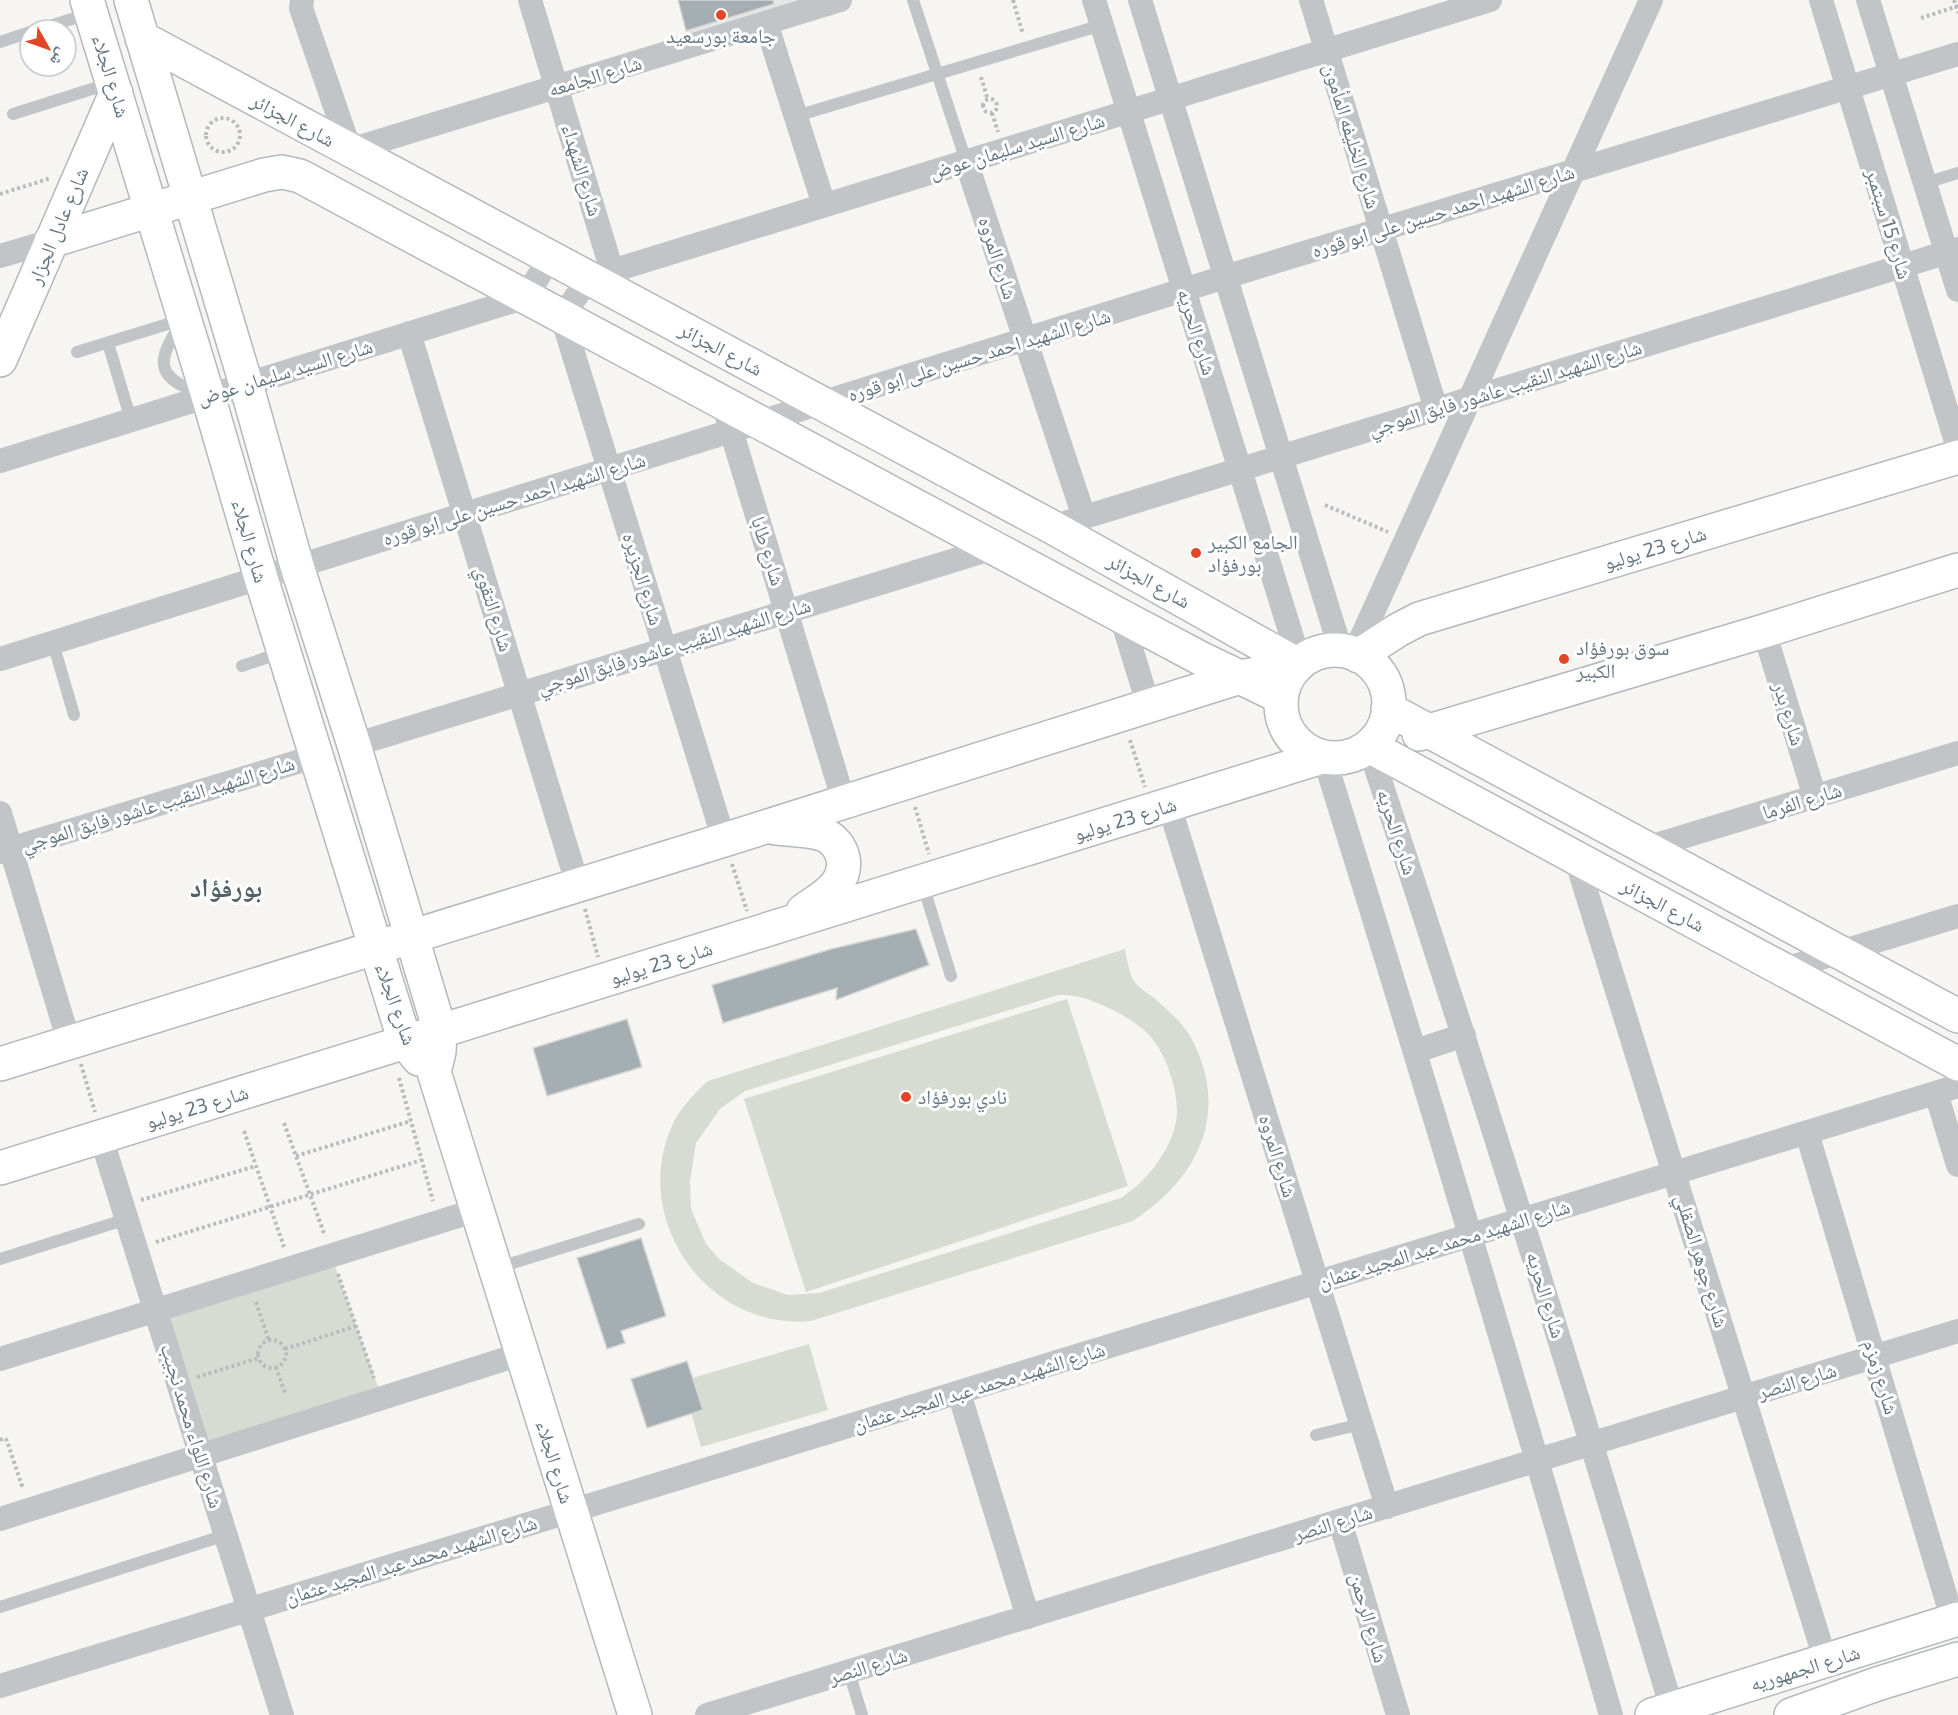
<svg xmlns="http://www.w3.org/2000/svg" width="1958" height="1715" font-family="'Exo 2','Noto Naskh Arabic',sans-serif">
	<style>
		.built { fill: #e6e7e5 }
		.green { fill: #d7dcd3; fill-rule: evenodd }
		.building { fill: #a5aeb3; stroke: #d7d7d5; stroke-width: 1.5 }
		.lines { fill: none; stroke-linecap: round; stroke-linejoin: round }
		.secondary-casing { stroke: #b3b9bd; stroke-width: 36 }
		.path { stroke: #b9bcbe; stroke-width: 4; stroke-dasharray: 3 3; stroke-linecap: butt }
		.lane { stroke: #c1c5c8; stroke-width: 12 }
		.street { stroke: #c1c5c8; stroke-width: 24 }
		.secondary { stroke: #fff; stroke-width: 33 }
		.poi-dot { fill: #e24625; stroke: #fff; stroke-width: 2 }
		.labels { text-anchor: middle; stroke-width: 6; stroke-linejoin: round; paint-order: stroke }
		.poi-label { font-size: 20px; fill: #657783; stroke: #fff; text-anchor: start }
		.street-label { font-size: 20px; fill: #657783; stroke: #fff }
		.district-label { font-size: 26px; font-weight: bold; fill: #526068; stroke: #fff }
	</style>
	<rect width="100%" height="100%" fill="#f6f5f2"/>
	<path class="built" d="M678,0H811L688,37Z"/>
	<path class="green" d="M1125,949C1127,959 1129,972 1133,980C1137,987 1148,993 1154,998C1165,1008 1177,1018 1186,1030C1193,1039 1198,1052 1202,1063C1224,1130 1188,1185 1133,1221L811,1321C709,1331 631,1222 671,1128C678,1110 694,1094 708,1081ZM1058,995C1078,994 1097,1002 1115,1011C1128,1018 1139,1025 1149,1035C1166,1052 1181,1097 1176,1121C1171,1151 1146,1182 1121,1198L819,1293L788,1295L753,1283L719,1259L706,1244L691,1209L690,1181L696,1143L720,1109L745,1091Z
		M1067,999L1128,1186L806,1292L744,1099Z
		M331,1255L382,1398L201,1456L156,1310Z
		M809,1344L828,1410L701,1447L682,1381Z"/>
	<path class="building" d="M678,0H773L774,4L686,31Z
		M916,929L929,965L836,1000L837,988L723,1023L712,985L831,949Z
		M627,1019L642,1067L547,1096L533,1048Z
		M641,1238L666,1316L621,1331L625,1343L607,1349L577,1258Z
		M687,1361L703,1410L647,1428L631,1379Z"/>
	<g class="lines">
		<defs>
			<path id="secondary" d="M87,0L208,396L261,578L405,1042L419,1059
				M131,0L246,384L297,566L354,745L440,1031L439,1052L434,1072L635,1715
				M142,38L1052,527L1298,665
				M51,241L264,175L282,172L300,176L1121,616L1200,658L1281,697
				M0,360L116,93
				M1281 704a54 54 0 1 1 108 0a54 54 0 1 1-108 0Z
				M1358,656L1398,630L1419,619L1958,457
				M1388,709L1958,1016
				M1419,734L1764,631L1958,570
				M1369,746L1958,1064
				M775,828C791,830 812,829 827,836C835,841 841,849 843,858C848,885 821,898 803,911
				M0,1064L724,840L1240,677L1296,667
				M0,1168L1322,757
				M1652,1715L1958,1619
				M1791,1715L1877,1684L1958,1659"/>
		</defs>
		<use href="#secondary" class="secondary-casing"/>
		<path class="path" d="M1013,0L1023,34
			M1954,0L1958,13
			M1921,18L1958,6
			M981,77L988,100
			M983 106a7 7 0 1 1 14 0a7 7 0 1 1-14 0Z
			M992,113L998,132
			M206 135a17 17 0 1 1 34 0a17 17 0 1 1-34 0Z
			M0,194L51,178
			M1325,505L1388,532
			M1130,740L1145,787
			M915,807L929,854
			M732,864L747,911
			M585,909L598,957
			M81,1064L95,1112
			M399,1078L433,1201
			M284,1123L325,1236
			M244,1131L284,1247
			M296,1156L411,1121
			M141,1200L256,1166
			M156,1242L422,1160
			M338,1274L374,1378
			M256,1302L269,1341
			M258 1354a14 14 0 1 1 28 0a14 14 0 1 1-28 0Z
			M285,1349L356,1326
			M276,1367L285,1393
			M197,1377L259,1358
			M0,1440L5,1438L7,1441L23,1489"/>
		<path class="lane" d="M913,0L966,161
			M38,30L90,13
			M0,42L30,32
			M13,114L111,83
			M796,116L1102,25
			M1925,183L1958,173
			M181,324C154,363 157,379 203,394
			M108,343L131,420
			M77,352L184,319
			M53,643L74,715
			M242,666L283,652
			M922,882L951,976
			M0,1259L127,1219
			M497,1268L639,1224
			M1316,1435L1361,1424
			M0,1607L226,1535
			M849,1672L862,1715"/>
		<path class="street" d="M302,0L301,8L350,150L840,0
			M530,0L612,271
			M1094,0L1300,663
			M1140,0L1341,651
			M1311,0L1436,409
			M1821,0L1958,448
			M1868,0L1958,290
			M766,23L824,205
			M966,161L1084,517
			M0,256L51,241
			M409,333L578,886
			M727,417L844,802
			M0,461L526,297L550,257
			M1052,527L1958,249
			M1121,616L1149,707
			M1764,631L1815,797
			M1354,654L1651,0
			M0,659L1225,277L1958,54
			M354,745L994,548
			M1368,747L1374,762C1478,1076 1577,1392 1672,1709
			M1324,757C1423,1075 1519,1395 1611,1715
			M1169,805L1387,1507
			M0,813L69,1042
			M724,840L562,317L589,278L1490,0
			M1646,848L1958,753
			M0,852L317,756
			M1576,859L1826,1662
			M1785,969L1958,916
			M1416,1051L1464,1035
			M1936,1093L1958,1165
			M1807,1133L1953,1621
			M101,1137L282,1715
			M0,1359L477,1210
			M959,1393L1028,1617
			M0,1519L521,1354
			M1340,1521L1398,1715
			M0,1686L1958,1086
			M707,1715L1958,1331"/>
		<use href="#secondary" class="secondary"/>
	</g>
	<g class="poi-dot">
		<circle cx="721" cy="15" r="6"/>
		<circle cx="1196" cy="553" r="6"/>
		<circle cx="1564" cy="659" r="6"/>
		<circle cx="906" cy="1097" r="6"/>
	</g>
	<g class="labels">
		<g class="poi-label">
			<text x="721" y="43" text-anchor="middle">جامعة بورسعيد</text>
			<text x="1208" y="549">الجامع الكبير<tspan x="1208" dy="23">بورفؤاد</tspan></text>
			<text x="1576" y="655">سوق بورفؤاد<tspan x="1576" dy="23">الكبير</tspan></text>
			<text x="918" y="1104">نادي بورفؤاد</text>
		</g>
		<g class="street-label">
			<text transform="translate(111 76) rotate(73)" y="7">شارع الجلاء</text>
			<text transform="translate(595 76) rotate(-17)" y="7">شارع الجامعه</text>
			<text transform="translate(293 120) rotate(28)" y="7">شارع الجزائر</text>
			<text transform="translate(1352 136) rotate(73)" y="7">شارع الخليفه المأمون</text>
			<text transform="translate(1017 146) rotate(-17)" y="7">شارع السيد سليمان عوض</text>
			<text transform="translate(582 170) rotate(73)" y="7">شارع الشهداء</text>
			<text transform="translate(1443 211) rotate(-17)" y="7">شارع الشهيد احمد حسين على ابو قوره</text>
			<text transform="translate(1889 224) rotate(73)" y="7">شارع 15 سبتمبر</text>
			<text transform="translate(58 226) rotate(-67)" y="7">شارع عادل الجزار</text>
			<text transform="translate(998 258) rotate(72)" y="7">شارع المروه</text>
			<text transform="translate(1197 332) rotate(73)" y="7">شارع الحريه</text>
			<text transform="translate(721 349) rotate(28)" y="7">شارع الجزائر</text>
			<text transform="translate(979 355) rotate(-17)" y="7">شارع الشهيد احمد حسين على ابو قوره</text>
			<text transform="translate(285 372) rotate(-17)" y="7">شارع السيد سليمان عوض</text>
			<text transform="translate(1505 388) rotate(-17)" y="7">شارع الشهيد النقيب عاشور فايق الموجي</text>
			<text transform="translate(514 499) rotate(-17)" y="7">شارع الشهيد احمد حسين على ابو قوره</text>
			<text transform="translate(250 541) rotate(74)" y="7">شارع الجلاء</text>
			<text transform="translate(1655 548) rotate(-17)" y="7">شارع 23 يوليو</text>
			<text transform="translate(768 551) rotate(73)" y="7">شارع طابا</text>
			<text transform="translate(643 579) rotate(73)" y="7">شارع الجزيره</text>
			<text transform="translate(1149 581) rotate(29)" y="7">شارع الجزائر</text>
			<text transform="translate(494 609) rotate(73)" y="7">شارع التقوي</text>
			<text transform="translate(674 646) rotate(-17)" y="7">شارع الشهيد النقيب عاشور فايق الموجي</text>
			<text transform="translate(1789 714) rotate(73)" y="7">شارع بدر</text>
			<text transform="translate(1802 801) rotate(-17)" y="7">شارع الفرما</text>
			<text transform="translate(158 804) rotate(-17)" y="7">شارع الشهيد النقيب عاشور فايق الموجي</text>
			<text transform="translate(1125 819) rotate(-17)" y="7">شارع 23 يوليو</text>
			<text transform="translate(1397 832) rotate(72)" y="7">شارع الحريه</text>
			<text transform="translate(1663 905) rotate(28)" y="7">شارع الجزائر</text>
			<text transform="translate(661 963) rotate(-17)" y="7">شارع 23 يوليو</text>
			<text transform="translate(396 1004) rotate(70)" y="7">شارع الجلاء</text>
			<text transform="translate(197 1107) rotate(-17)" y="7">شارع 23 يوليو</text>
			<text transform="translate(1278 1156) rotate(73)" y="7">شارع المروه</text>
			<text transform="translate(1444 1244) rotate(-17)" y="7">شارع الشهيد محمد عبد المجيد عثمان</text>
			<text transform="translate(1702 1261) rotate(73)" y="7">شارع جوهر الصقلي</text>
			<text transform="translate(1546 1295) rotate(73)" y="7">شارع الحريه</text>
			<text transform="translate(1881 1377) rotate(73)" y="7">شارع زمزم</text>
			<text transform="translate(1797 1381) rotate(-17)" y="7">شارع النصر</text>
			<text transform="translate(979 1387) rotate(-17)" y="7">شارع الشهيد محمد عبد المجيد عثمان</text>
			<text transform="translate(192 1426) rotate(73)" y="7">شارع اللواء محمد نجيب</text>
			<text transform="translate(555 1462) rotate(73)" y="7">شارع الجلاء</text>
			<text transform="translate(1333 1523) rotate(-17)" y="7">شارع النصر</text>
			<text transform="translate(411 1560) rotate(-17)" y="7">شارع الشهيد محمد عبد المجيد عثمان</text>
			<text transform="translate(1369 1618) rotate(74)" y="7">شارع الرحمن</text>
			<text transform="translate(868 1666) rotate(-17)" y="7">شارع النصر</text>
			<text transform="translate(1805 1668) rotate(-17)" y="7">شارع الجمهوريه</text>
		</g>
		<g class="district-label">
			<text x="226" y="897">بورفؤاد</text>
		</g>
	</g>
	<g transform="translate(48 48) rotate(130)"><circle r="28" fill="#ffffff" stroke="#c1c9cd" stroke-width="1.5"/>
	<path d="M0-4.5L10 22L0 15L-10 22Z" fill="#e24625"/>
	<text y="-9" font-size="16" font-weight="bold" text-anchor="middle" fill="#657783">ش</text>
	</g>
</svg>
